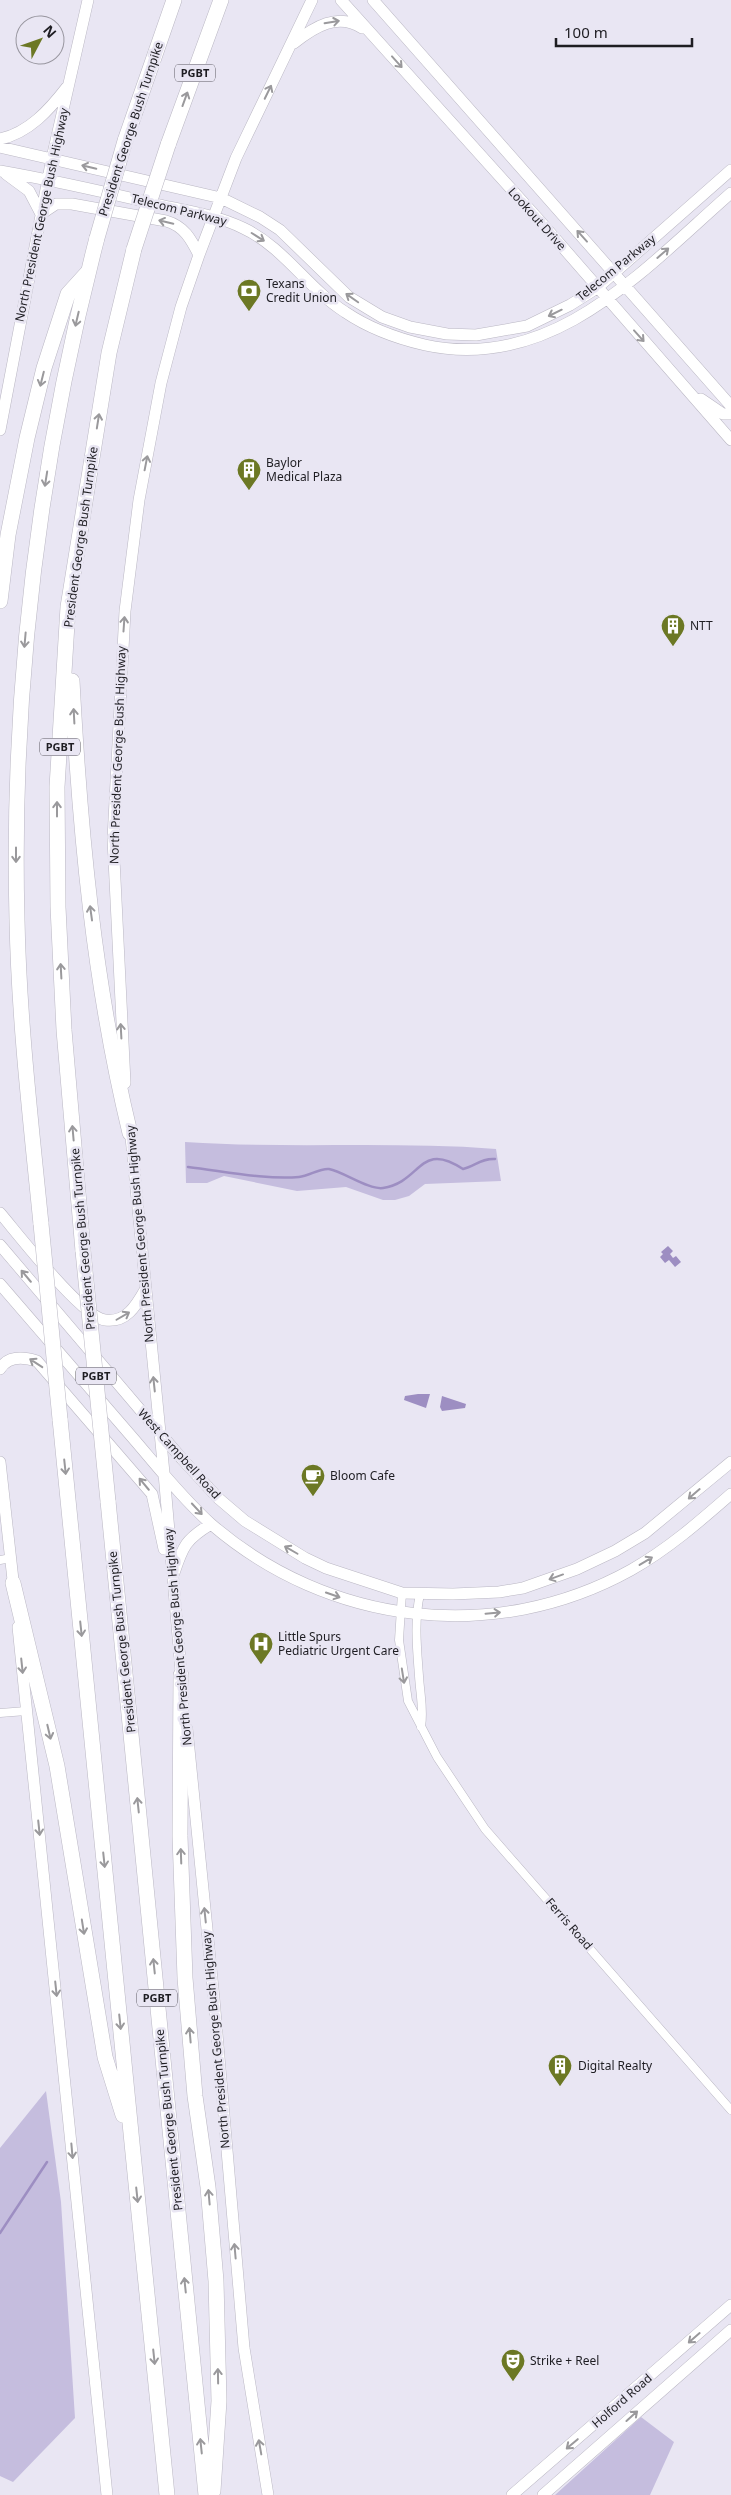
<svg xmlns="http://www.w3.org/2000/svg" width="731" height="2495" font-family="'Noto Sans',sans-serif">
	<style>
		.green { fill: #c5bdde }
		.water { fill: #9d8ec2 }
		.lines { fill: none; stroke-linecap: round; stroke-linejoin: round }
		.stream { stroke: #9d8ec2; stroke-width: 2.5 }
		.street-casing { stroke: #bab7c3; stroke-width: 9 }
		.secondary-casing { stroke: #bab7c3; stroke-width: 12 }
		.highway-casing { stroke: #bab7c3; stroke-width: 16 }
		.street { stroke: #fff; stroke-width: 8 }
		.secondary { stroke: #fff; stroke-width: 11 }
		.highway { stroke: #fff; stroke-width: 15 }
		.highway-bridge-casing { stroke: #bab7c3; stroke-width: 16; stroke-linecap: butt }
		.highway-bridge { stroke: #fff; stroke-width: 15 }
		.oneway { stroke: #9a999c }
		.labels { text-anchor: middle; stroke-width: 5; stroke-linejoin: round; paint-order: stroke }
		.shield { fill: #e9e6f3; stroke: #5b5961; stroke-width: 1 }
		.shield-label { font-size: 11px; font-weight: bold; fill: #1e1d22 }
		.street-label { font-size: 12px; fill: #1e1d22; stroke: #e9e6f3 }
		.poi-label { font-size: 12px; fill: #1e1d22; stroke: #e9e6f3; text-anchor: start }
	</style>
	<rect width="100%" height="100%" fill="#e9e6f3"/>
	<path class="green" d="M185,1142C288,1149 393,1141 496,1149L501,1181L425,1184L409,1196L395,1200H383L346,1187L297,1191L224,1176L207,1183H186Z
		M46,2091L61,2202L75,2418L13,2482L0,2476V2148Z
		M641,2417L674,2442L650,2495H555Z"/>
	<path class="water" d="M668,1246L673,1251L670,1254L673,1258L676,1256L681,1262L675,1267L669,1260L665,1263L660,1257L663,1254L661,1252Z
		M418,1394H430L426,1408L404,1400L405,1396Z
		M442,1396L466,1404L465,1408L442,1411L440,1407Z"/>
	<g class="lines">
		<path class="stream" d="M188,1167C223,1171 265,1180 299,1177C309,1176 320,1168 329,1169C344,1172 369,1190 383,1188C422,1182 419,1140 463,1169C475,1166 482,1158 495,1159
			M0,2233L47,2162"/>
		<defs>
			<path id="street" d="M0,1560L11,1558
				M402,1593L399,1640L408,1701L437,1757L485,1829L731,2110
				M420,1594C414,1621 417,1649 419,1676C420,1694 424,1709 421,1727
				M0,1713L26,1711"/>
			<path id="secondary" d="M341,0L539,220L731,440
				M373,0L731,406
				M294,43C314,27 338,12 362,28
				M0,139C29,133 50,109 67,87
				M0,147L221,198L260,217L280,230L349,297L382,317L410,327L447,334L476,335L527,326L570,305L597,288L731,170
				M0,171C51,180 100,191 151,203C181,210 214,214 243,228C284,247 307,288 345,312C370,329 395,338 425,345C553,373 644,269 731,193
				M6,174L29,191L41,214L56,204H72L166,221C184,226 191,239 199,255
				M701,399L723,414H731
				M0,430L52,158L88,0
				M125,1083L113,839L125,611L139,500L161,383L181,307L199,255L236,158L312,0
				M130,1127L164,1473L182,1683
				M0,1213C18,1234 82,1317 105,1320C126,1323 136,1306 145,1290
				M0,1245L182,1459L218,1498L245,1521L305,1558L326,1568L402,1593L453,1594L499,1592L523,1588L577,1569L615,1551L645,1533L731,1462
				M0,1284C44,1335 88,1386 132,1437C157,1466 182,1498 211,1524C328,1625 494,1646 631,1570C668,1549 699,1522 731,1494
				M0,1369C8,1355 24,1357 37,1361L152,1494L164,1549
				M0,1462L14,1589
				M174,1573C183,1546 186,1539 211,1524
				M18,1627L107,2495
				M187,1729L214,1999L244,2348L268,2495
				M512,2495L731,2305
				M543,2495L731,2330"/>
			<path id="highway" d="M125,141L174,0
				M168,145L221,0
				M0,601L8,535L27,438L44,368L68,294L87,273
				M72,681C80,833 94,985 130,1133
				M41,1224C31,1123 19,1021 17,920C11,689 39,461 97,238
				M83,1251L64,1030L58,907L57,787L68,607L109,353L134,249
				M60,1419L167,2495
				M108,1501L206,2495
				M13,1583L57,1766L105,2057L123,2115
				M181,1675L180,1836L185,1978L195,2096L208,2187L216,2281L219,2401L213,2491"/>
		</defs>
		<use href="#street" class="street-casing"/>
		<use href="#secondary" class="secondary-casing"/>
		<use href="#highway" class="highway-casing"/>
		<use href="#street" class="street"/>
		<use href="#secondary" class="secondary"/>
		<use href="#highway" class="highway"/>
		<defs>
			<path id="highway-bridge" d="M97,238L125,141
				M134,249L168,145
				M41,1224L60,1419
				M83,1251L108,1501"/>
		</defs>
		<use href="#highway-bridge" class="highway-bridge-casing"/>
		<use href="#highway-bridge" class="highway-bridge"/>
	</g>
	<defs><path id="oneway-shaft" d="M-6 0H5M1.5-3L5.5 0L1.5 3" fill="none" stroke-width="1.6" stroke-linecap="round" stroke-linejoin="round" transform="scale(1.25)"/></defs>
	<g class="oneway">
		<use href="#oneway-shaft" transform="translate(332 22) rotate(-9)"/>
		<use href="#oneway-shaft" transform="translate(397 62) rotate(48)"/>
		<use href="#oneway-shaft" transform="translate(268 92) rotate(-64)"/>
		<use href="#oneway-shaft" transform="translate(185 99) rotate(-70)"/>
		<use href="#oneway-shaft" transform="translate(89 167) rotate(-167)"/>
		<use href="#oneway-shaft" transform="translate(166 222) rotate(-167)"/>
		<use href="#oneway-shaft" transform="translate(582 236) rotate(-132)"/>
		<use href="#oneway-shaft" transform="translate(258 237) rotate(32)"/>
		<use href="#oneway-shaft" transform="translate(663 253) rotate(-41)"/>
		<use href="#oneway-shaft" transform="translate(352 298) rotate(-145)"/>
		<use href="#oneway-shaft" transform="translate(555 313) rotate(154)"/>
		<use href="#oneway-shaft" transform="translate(77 319) rotate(103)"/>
		<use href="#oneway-shaft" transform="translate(639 336) rotate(48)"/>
		<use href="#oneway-shaft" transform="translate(42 379) rotate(104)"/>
		<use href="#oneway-shaft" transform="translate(98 421) rotate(-81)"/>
		<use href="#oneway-shaft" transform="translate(146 463) rotate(-79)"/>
		<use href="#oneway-shaft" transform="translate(46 479) rotate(99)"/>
		<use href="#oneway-shaft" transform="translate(124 624) rotate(-86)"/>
		<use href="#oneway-shaft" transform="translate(25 640) rotate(95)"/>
		<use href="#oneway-shaft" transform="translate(74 716) rotate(-93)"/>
		<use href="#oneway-shaft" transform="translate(57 809) rotate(-90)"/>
		<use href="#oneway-shaft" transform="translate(16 855) rotate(90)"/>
		<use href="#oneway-shaft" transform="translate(91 913) rotate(-98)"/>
		<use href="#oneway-shaft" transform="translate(61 971) rotate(-93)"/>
		<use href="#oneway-shaft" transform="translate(121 1031) rotate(-93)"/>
		<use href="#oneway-shaft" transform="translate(73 1133) rotate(-95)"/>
		<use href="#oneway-shaft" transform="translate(26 1276) rotate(-130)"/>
		<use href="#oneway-shaft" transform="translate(123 1316) rotate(-30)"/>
		<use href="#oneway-shaft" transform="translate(36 1363) rotate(-147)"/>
		<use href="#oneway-shaft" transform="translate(154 1384) rotate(-96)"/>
		<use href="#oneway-shaft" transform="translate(65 1467) rotate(84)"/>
		<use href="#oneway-shaft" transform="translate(144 1484) rotate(-130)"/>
		<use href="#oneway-shaft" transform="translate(694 1494) rotate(139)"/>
		<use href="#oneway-shaft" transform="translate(197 1509) rotate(47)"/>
		<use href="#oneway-shaft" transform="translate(291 1550) rotate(-150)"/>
		<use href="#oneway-shaft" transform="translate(646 1561) rotate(-31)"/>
		<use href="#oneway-shaft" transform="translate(556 1577) rotate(160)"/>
		<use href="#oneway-shaft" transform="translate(333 1595) rotate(19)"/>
		<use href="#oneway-shaft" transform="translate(493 1613) rotate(-5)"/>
		<use href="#oneway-shaft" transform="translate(81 1629) rotate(84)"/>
		<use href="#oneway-shaft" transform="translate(22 1666) rotate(84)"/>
		<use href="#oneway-shaft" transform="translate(403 1676) rotate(81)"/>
		<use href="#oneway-shaft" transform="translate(49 1732) rotate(77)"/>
		<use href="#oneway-shaft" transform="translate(138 1805) rotate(-96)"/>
		<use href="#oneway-shaft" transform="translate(39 1828) rotate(84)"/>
		<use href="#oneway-shaft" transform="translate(181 1856) rotate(-92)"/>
		<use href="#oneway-shaft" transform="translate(104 1860) rotate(84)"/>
		<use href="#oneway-shaft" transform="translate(205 1915) rotate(-96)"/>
		<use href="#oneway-shaft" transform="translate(83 1927) rotate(81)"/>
		<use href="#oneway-shaft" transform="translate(154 1966) rotate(-96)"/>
		<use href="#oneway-shaft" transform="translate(56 1989) rotate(84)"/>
		<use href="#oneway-shaft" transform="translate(120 2022) rotate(84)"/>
		<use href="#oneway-shaft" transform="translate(190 2035) rotate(-95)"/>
		<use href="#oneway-shaft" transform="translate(72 2151) rotate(85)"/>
		<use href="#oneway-shaft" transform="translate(137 2195) rotate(84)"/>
		<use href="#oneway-shaft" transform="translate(209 2197) rotate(-95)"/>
		<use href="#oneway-shaft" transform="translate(235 2251) rotate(-95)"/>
		<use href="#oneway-shaft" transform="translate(185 2285) rotate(-96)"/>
		<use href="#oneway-shaft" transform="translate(694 2338) rotate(139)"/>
		<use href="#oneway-shaft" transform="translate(154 2357) rotate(84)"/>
		<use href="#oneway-shaft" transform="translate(218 2376) rotate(-91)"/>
		<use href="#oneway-shaft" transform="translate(632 2416) rotate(-42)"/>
		<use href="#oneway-shaft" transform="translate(572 2444) rotate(140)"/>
		<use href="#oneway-shaft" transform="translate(201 2446) rotate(-96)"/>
		<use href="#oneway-shaft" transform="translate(260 2447) rotate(-100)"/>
	</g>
	<defs>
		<symbol id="bank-pin" viewBox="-11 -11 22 30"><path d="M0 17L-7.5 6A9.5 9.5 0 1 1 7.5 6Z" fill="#6c7824" stroke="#e9e6f3"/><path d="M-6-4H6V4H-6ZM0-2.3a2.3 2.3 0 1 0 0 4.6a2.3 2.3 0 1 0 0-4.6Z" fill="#fff"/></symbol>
		<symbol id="building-pin" viewBox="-11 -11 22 30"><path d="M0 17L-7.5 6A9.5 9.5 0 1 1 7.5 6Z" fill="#6c7824" stroke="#e9e6f3"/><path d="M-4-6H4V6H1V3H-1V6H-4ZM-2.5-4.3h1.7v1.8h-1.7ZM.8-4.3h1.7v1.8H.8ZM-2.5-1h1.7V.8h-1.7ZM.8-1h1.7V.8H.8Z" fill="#fff"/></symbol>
		<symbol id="cafe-pin" viewBox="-11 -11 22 30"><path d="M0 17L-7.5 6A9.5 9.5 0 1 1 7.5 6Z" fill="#6c7824" stroke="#e9e6f3"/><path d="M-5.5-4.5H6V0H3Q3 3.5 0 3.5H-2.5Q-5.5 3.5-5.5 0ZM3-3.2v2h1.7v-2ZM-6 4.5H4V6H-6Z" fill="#fff"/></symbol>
		<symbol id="hospital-pin" viewBox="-11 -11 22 30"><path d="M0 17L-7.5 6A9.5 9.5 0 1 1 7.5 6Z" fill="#6c7824" stroke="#e9e6f3"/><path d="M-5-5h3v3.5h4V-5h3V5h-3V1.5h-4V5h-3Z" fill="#fff"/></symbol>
		<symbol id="theatre-pin" viewBox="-11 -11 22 30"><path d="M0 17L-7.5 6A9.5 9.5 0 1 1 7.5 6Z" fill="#6c7824" stroke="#e9e6f3"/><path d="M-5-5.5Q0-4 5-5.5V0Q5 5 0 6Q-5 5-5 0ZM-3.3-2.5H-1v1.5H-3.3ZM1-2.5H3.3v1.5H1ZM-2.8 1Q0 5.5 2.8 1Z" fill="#fff"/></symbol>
	</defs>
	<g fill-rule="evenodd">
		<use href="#bank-pin" x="235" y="277" width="28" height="38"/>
		<use href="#building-pin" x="235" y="456" width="28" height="38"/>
		<use href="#building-pin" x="659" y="612" width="28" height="38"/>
		<use href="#cafe-pin" x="299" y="1462" width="28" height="38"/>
		<use href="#hospital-pin" x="247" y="1630" width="28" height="38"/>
		<use href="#building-pin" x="546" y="2052" width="28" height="38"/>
		<use href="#theatre-pin" x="499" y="2347" width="28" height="38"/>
	</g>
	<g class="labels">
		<g class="shield">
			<rect x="175" y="64.5" width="40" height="17" rx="4"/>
			<rect x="40" y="738.5" width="40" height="17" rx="4"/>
			<rect x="76" y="1367.5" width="40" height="17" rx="4"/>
			<rect x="137" y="1989.5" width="40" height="17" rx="4"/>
		</g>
		<g class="shield-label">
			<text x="195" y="77">PGBT</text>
			<text x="60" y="751">PGBT</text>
			<text x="96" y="1380">PGBT</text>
			<text x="157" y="2002">PGBT</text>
		</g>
		<g class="street-label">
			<text transform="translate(131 129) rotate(-72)" y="4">President George Bush Turnpike</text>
			<text transform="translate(179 210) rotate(14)" y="4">Telecom Parkway</text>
			<text transform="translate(42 215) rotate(-78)" y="4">North President George Bush Highway</text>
			<text transform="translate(537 219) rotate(48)" y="4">Lookout Drive</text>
			<text transform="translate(616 268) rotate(-39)" y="4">Telecom Parkway</text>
			<text transform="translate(81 537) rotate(-82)" y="4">President George Bush Turnpike</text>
			<text transform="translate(118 755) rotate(-88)" y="4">North President George Bush Highway</text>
			<text transform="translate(140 1234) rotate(-95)" y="4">North President George Bush Highway</text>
			<text transform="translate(83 1239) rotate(-95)" y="4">President George Bush Turnpike</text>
			<text transform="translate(179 1454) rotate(48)" y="4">West Campbell Road</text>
			<text transform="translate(178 1637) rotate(-95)" y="4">North President George Bush Highway</text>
			<text transform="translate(122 1642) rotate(-96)" y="4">President George Bush Turnpike</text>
			<text transform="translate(569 1924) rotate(49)" y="4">Ferris Road</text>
			<text transform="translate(216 2040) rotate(-95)" y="4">North President George Bush Highway</text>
			<text transform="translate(169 2120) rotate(-96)" y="4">President George Bush Turnpike</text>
			<text transform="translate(622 2401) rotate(-41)" y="4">Holford Road</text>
		</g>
		<g class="poi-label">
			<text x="266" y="288">Texans<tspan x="266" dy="14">Credit Union</tspan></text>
			<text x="266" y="467">Baylor<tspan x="266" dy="14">Medical Plaza</tspan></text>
			<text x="690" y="630">NTT</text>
			<text x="330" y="1480">Bloom Cafe</text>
			<text x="278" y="1641">Little Spurs<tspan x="278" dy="14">Pediatric Urgent Care</tspan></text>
			<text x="578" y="2070">Digital Realty</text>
			<text x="530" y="2365">Strike + Reel</text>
		</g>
	</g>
	<g transform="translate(40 40) rotate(49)"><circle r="24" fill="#e9e6f3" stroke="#98969f"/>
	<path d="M0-4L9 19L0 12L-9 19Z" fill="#6c7824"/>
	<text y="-8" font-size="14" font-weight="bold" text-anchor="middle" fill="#1e1d22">N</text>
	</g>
	<path d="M556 38v8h136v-8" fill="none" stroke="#1e1d22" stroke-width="2.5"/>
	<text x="564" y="38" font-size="15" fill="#1e1d22" stroke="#e9e6f3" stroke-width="4" paint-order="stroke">100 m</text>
</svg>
